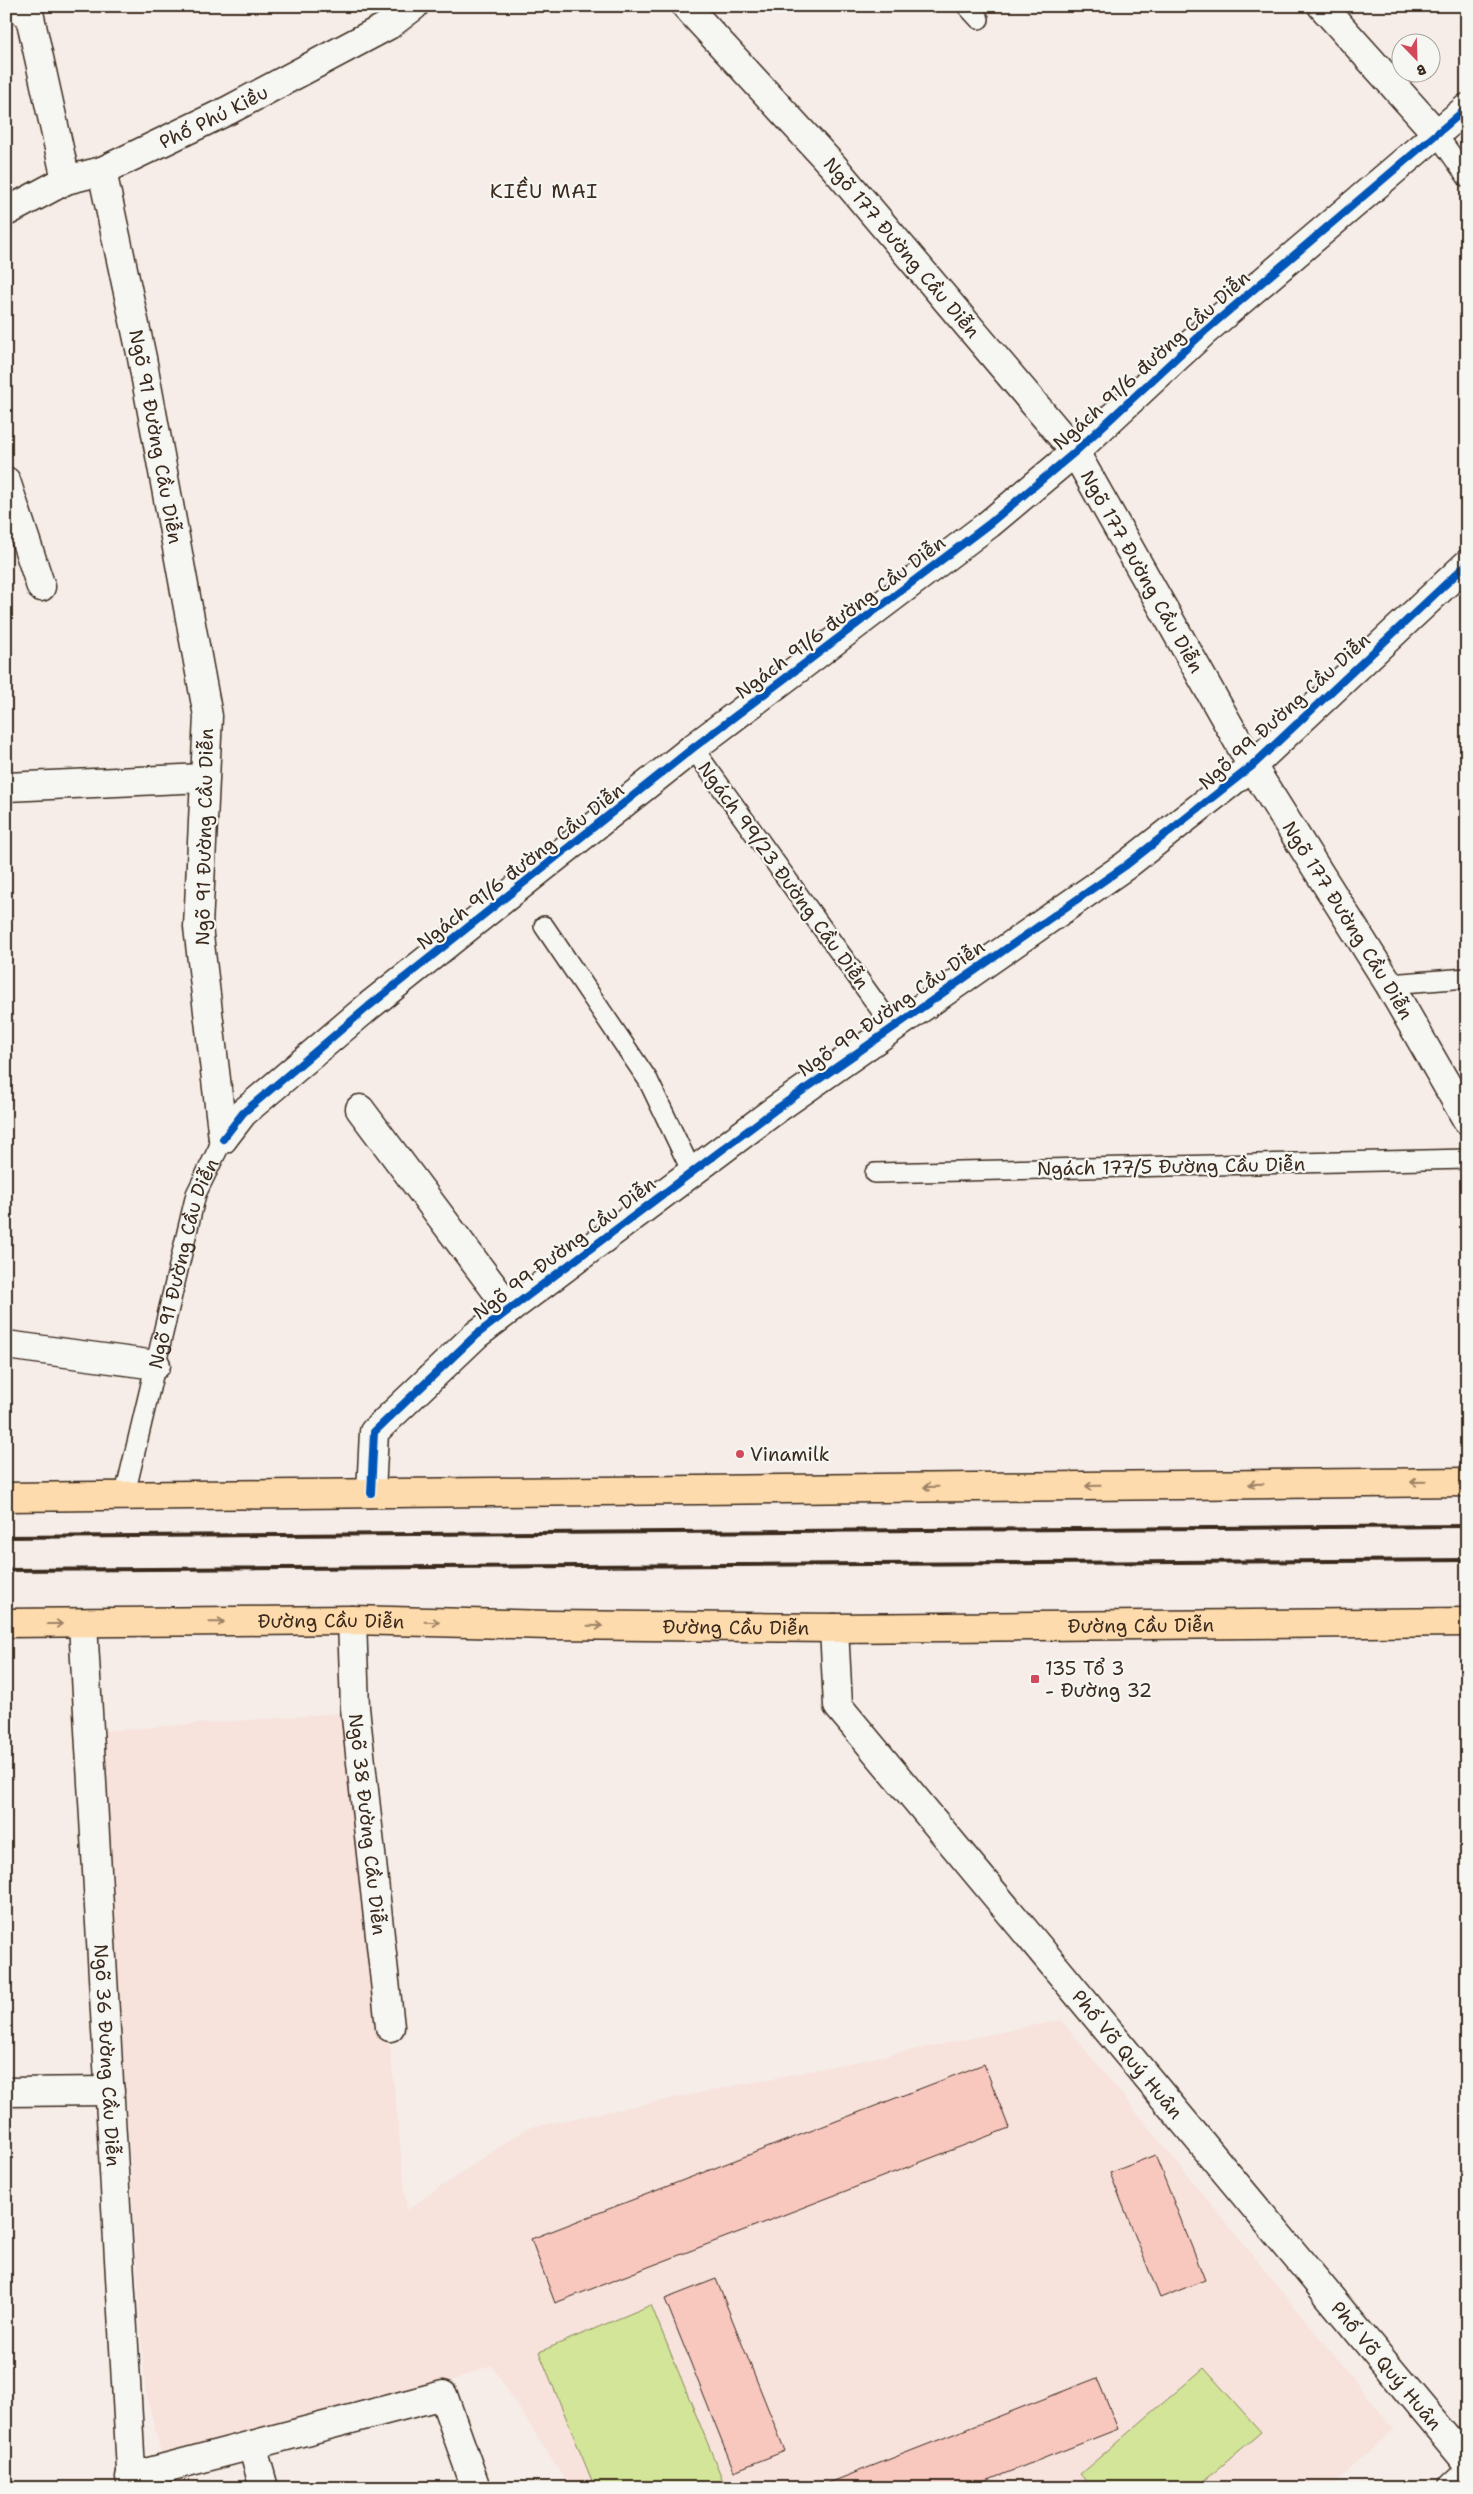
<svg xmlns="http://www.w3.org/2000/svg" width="1473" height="2494" font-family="'Shantell Sans',sans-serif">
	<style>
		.built { fill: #f7e2dc }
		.green { fill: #d3e598; stroke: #87885b }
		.building { fill: #f8c8bf; stroke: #3b2a1e }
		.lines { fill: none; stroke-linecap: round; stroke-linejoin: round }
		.lane-casing { stroke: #3b2a1e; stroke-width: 22 }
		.street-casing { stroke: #3b2a1e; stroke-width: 31 }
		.highway-casing { stroke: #3b2a1e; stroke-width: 31 }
		.lane { stroke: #f6f6f2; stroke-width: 19 }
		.street { stroke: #f6f6f2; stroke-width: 28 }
		.highway { stroke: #fedbac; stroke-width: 28 }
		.rail { stroke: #3b2a1e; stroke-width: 4 }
		.cycleway-casing { stroke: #f6f6f2; stroke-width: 11 }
		.cycleway { stroke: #0057b8; stroke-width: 8 }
		.oneway { stroke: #9c8265 }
		.poi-dot { fill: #d1495b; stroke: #f6f6f2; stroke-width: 2 }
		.labels { text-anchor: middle; stroke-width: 4.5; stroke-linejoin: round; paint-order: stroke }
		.street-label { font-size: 19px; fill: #3b2a1e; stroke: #f6f6f2 }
		.poi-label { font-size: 19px; fill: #3b2a1e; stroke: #f6f6f2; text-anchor: start }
		.neighbourhood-label { font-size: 20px; letter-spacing: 1px; fill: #3b2a1e; stroke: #f6f6f2 }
	</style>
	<rect width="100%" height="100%" fill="#f6ede8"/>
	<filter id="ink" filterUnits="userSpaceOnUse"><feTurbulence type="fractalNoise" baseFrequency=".02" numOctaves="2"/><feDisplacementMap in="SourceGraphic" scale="10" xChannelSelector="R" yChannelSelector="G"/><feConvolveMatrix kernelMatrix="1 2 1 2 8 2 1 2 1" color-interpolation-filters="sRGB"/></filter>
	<g filter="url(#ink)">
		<path class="built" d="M355,1712L407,2210L527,2128L1061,2020L1394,2429L1330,2488H571L491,2365L456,2379L163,2460L145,2389L102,1731Z"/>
		<path class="green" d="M651,2305L726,2488H595L539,2352Z
			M1204,2368L1261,2432L1196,2488H1092L1080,2474Z"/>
		<path class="building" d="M984,2064L1009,2128L555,2303L531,2239Z
			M1155,2155L1205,2280L1160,2298L1110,2173Z
			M716,2279L785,2451L734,2471L665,2299Z
			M1097,2378L1118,2429L968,2488H816Z"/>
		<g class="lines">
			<defs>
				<g id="lane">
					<path d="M967,6L979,19"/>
					<path d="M1436,133L1467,177"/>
					<path d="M693,748L893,1027"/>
					<path d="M544,926L648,1080L692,1172"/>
					<path d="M1389,984L1467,978"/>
					<path d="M875,1173L1467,1159"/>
					<path id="s1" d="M124,1498L196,1194L223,1139"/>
				</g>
				<g id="street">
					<path d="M16,6L30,17L66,180"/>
					<path id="s2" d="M686,6L834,167L1075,452L1252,766L1389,984L1467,1120"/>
					<path d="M1322,6L1436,133"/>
					<path id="s3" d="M102,171L142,358L208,716L198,927L223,1139"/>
					<path id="s4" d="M6,212L66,180L102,171L229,110L389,25L414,6"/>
					<path d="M6,481L41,587"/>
					<path d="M6,787L204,778"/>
					<path d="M360,1109L510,1309"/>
					<path d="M223,1139L243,1113L369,1006L693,748L989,524L1075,452L1205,331L1467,108"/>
					<path d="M6,1345L156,1365"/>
					<path d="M371,1493L374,1432L476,1335L510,1309L775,1110L1125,866L1252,766L1467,564"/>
					<path id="s5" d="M352,1620L355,1708L390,2027"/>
					<path id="s6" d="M83,1624L132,2488"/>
					<path id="s7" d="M834,1628L838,1706L1467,2462"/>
					<path d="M6,2092L110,2091"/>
					<path d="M252,2445L264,2488"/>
					<path d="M130,2477L443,2395L476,2488"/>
					<path d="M1453,2488L1467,2475"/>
				</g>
				<g id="highway">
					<path d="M6,1497L1467,1482"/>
					<path id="s8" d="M6,1623L352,1620L550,1625L834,1628L1467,1622"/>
				</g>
			</defs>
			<use href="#lane" class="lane-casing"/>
			<use href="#street" class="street-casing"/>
			<use href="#highway" class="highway-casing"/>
			<use href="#lane" class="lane"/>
			<use href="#street" class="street"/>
			<use href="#highway" class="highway"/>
			<path class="rail" d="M6,1537L1467,1526
				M6,1570L1467,1560"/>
			<defs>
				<path id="cycleway" d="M223,1139L243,1113L369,1006L693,748L989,524L1075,452L1205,331L1467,108
					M371,1493L374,1432L476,1335L510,1309L775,1110L1125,866L1252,766L1467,564"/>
			</defs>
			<use href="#cycleway" class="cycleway-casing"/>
			<use href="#cycleway" class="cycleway"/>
		</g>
		<defs><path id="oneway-shaft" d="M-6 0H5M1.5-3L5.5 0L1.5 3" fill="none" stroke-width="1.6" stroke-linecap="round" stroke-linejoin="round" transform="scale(1.25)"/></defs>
		<g class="oneway">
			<use href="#oneway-shaft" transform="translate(1418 1482) rotate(179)"/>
			<use href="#oneway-shaft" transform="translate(1256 1484) rotate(179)"/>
			<use href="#oneway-shaft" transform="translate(1093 1486) rotate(179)"/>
			<use href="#oneway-shaft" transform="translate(931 1487) rotate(179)"/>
			<use href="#oneway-shaft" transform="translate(217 1622) rotate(-1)"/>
			<use href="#oneway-shaft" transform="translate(432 1622) rotate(2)"/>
			<use href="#oneway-shaft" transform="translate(55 1624)"/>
			<use href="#oneway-shaft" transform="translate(595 1626) rotate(1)"/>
		</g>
	</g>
	<g class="poi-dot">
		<circle cx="740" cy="1454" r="5"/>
		<rect x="1030" y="1674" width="10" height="10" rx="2.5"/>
	</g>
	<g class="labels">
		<g class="street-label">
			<text dy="7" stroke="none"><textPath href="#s4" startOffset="229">Phố Phú Kiều</textPath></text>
			<text dy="7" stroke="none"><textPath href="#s2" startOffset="324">Ngõ 177 Đường Cầu Diễn</textPath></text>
			<text transform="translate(1151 360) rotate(-42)" y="7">Ngách 91/6 đường Cầu Diễn</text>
			<text dy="7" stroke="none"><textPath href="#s3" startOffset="271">Ngõ 91 Đường Cầu Diễn</textPath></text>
			<text dy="7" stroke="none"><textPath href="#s2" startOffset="729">Ngõ 177 Đường Cầu Diễn</textPath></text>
			<text transform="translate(840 617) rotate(-37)" y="7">Ngách 91/6 đường Cầu Diễn</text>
			<text transform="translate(1284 711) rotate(-42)" y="7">Ngõ 99 Đường Cầu Diễn</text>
			<text transform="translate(204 837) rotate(-89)" y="7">Ngõ 91 Đường Cầu Diễn</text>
			<text transform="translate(520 866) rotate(-38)" y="7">Ngách 91/6 đường Cầu Diễn</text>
			<text transform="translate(784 875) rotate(54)" y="7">Ngách 99/23 Đường Cầu Diễn</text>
			<text dy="7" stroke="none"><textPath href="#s2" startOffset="1134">Ngõ 177 Đường Cầu Diễn</textPath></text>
			<text transform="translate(891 1008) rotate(-35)" y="7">Ngõ 99 Đường Cầu Diễn</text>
			<text transform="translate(1171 1166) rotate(-1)" y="7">Ngách 177/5 Đường Cầu Diễn</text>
			<text transform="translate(564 1248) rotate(-37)" y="7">Ngõ 99 Đường Cầu Diễn</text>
			<text dy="7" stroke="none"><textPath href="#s1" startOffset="242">Ngõ 91 Đường Cầu Diễn</textPath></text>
			<text dy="7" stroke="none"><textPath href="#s8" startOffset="325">Đường Cầu Diễn</textPath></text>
			<text dy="7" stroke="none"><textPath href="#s8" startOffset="1135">Đường Cầu Diễn</textPath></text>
			<text dy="7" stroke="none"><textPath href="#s8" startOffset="730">Đường Cầu Diễn</textPath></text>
			<text dy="7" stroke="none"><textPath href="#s5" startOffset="205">Ngõ 38 Đường Cầu Diễn</textPath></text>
			<text dy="7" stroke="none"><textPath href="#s7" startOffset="531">Phố Võ Quý Huân</textPath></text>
			<text dy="7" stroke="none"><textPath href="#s6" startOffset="432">Ngõ 36 Đường Cầu Diễn</textPath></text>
			<text dy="7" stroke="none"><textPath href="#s7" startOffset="936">Phố Võ Quý Huân</textPath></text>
		</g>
		<g class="poi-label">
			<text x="750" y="1461">Vinamilk</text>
			<text x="1045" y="1675">135 Tổ 3<tspan x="1045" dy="22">- Đường 32</tspan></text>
		</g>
		<g class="neighbourhood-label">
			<text x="544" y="198">KIỀU MAI</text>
		</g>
	</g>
	<rect width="1473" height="2494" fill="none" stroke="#f6f6f2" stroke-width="25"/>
	<rect x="12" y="12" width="1448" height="2469" fill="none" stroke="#3b2a1e" stroke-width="2" filter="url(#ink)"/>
	<g transform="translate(1416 58) rotate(157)"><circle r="24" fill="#f6f6f2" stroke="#aba49d"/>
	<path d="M0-4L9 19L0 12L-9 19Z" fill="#d1495b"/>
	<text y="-8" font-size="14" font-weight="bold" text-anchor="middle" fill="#3b2a1e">B</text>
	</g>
</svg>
